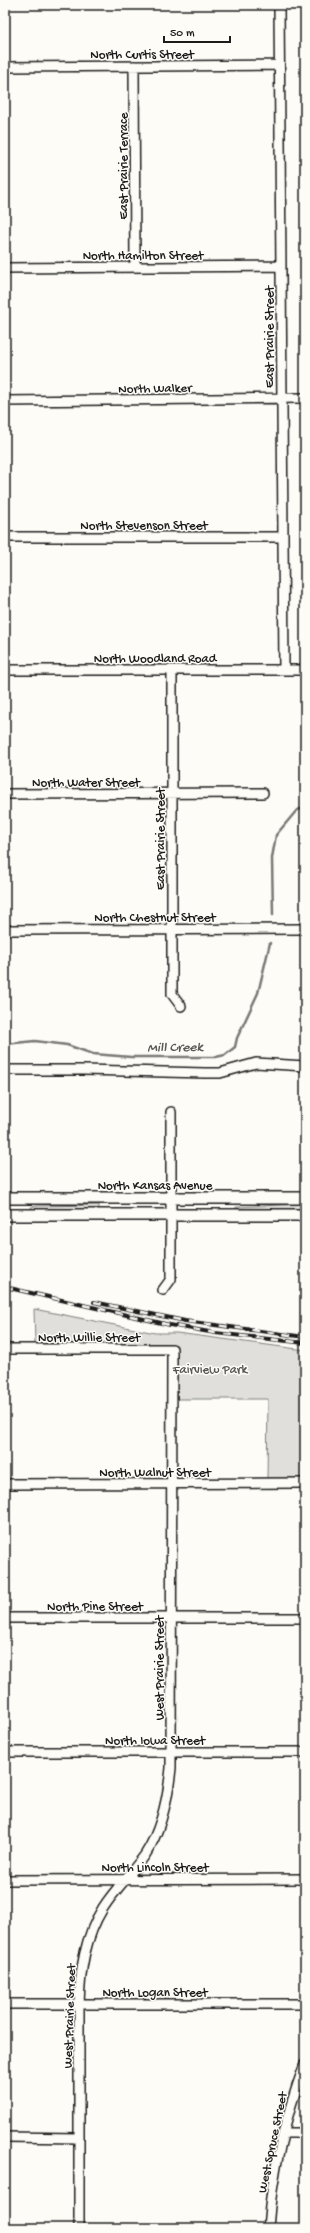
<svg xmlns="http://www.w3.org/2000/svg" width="310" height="2233" font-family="'Gochi Hand',sans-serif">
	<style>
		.green { fill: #e0dfdb; stroke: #7e7e7c }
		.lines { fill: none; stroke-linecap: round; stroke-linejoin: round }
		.stream { stroke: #797876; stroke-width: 2.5 }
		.minor-casing { stroke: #1c1c1c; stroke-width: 12 }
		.major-casing { stroke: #1c1c1c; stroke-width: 14 }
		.minor { stroke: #fdfcf7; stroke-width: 9 }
		.major { stroke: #fdfcf7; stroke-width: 11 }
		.rail-casing { stroke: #1c1c1c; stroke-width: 4 }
		.rail { stroke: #fdfcf7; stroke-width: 2.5; stroke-dasharray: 8; stroke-linecap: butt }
		.labels { text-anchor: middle; stroke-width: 3; stroke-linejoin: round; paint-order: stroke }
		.street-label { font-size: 13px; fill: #1c1c1c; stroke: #fdfcf7 }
		.park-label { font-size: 13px; fill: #575655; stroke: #fdfcf7 }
		.water-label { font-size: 14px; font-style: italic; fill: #5a5a58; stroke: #fdfcf7 }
	</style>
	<rect width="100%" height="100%" fill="#fdfcf7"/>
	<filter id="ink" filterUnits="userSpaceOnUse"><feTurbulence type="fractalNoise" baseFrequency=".025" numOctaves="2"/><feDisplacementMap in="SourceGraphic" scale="8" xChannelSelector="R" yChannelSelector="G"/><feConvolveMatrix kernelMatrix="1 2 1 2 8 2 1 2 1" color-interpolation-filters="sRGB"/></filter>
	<g filter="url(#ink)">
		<path class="green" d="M305,1204V1210L236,1211V1207Z
			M99,1205V1209L87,1211H31V1207L38,1206Z
			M34,1309L155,1333H177L305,1350V1480H267L268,1399H177V1345L35,1344Z"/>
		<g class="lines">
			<path class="stream" d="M273,915L272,858L276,835L297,810L305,808
				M5,1044L35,1041L67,1045L93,1054L131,1057H216L225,1055L235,1047L237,1038L258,993L270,943"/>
			<defs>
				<path id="minor" d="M279,5L284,670
					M134,66L135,266
					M5,67L279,65
					M5,268L281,266
					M5,401L305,398
					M5,537H282
					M5,670H305
					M172,670V994L181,1006
					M5,794L263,793
					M5,930L305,929
					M5,1070H83L205,1073H220L256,1063L305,1066
					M163,1290L171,1279V1112
					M5,1349H172L171,1768C168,1798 162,1829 145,1855C132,1873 115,1889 103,1908C85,1937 80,1970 79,2004V2228
					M5,1484L305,1483
					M5,1618H305
					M5,1752H305
					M5,1880L305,1879
					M5,2004H305
					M283,2133H305
					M5,2137L79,2138
					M268,2228C272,2171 285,2117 305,2064"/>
				<path id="major" d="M5,1198H305
					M5,1215H305"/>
			</defs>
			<use href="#minor" class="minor-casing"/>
			<use href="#major" class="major-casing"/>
			<use href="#minor" class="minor"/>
			<use href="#major" class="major"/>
			<defs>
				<path id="rail" d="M5,1287L170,1325L215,1333L305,1343
					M94,1302L185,1321L305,1337"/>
			</defs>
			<use href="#rail" class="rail-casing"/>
			<use href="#rail" class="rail"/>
		</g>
	</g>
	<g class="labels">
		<g class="street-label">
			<text x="142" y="58">North Curtis Street</text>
			<text transform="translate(122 166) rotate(-90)" y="5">East Prairie Terrace</text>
			<text x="143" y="259">North Hamilton Street</text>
			<text transform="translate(268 337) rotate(-90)" y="5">East Prairie Street</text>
			<text transform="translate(155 387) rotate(-1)" y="5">North Walker</text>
			<text x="144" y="529">North Stevenson Street</text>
			<text x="155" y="662">North Woodland Road</text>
			<text x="86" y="786">North Water Street</text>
			<text transform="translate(159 839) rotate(-90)" y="5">East Prairie Street</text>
			<text x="155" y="921">North Chestnut Street</text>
			<text x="155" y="1189">North Kansas Avenue</text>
			<text x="89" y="1341">North Willie Street</text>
			<text x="155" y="1476">North Walnut Street</text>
			<text x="95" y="1610">North Pine Street</text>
			<text transform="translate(158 1668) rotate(-90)" y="5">West Prairie Street</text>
			<text x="155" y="1744">North Iowa Street</text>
			<text x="155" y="1871">North Lincoln Street</text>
			<text x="155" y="1996">North Logan Street</text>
			<text transform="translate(68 2016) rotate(-88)" y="5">West Prairie Street</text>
			<text transform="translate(271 2142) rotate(-78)" y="5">West Spruce Street</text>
		</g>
		<g class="park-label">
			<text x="210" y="1373">Fairview Park</text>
		</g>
		<g class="water-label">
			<text transform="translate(175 1046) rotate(-1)" y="5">Mill Creek</text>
		</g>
	</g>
	<rect width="310" height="2233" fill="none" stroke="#fdfcf7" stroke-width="20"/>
	<rect x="10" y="10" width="290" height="2213" fill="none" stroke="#1c1c1c" stroke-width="1.5" filter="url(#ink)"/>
	<path d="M164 36v6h66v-6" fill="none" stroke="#1c1c1c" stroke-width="2"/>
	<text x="170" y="36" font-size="12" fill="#1c1c1c" stroke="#fdfcf7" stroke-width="3" paint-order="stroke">50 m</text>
</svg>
